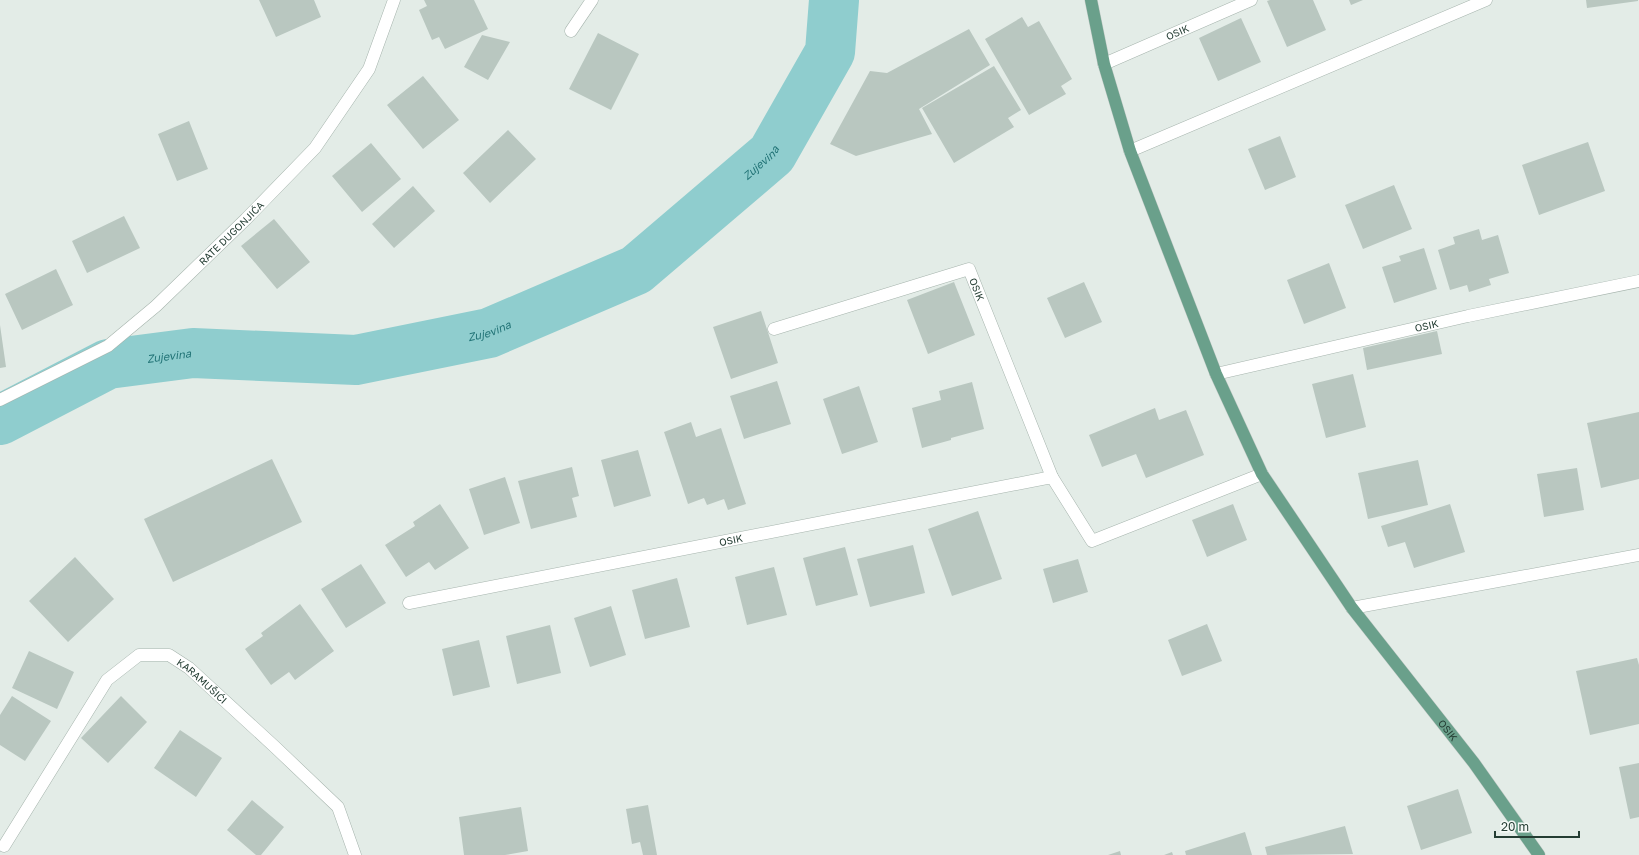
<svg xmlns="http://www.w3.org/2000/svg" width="1639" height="855" font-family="'Golos Text',sans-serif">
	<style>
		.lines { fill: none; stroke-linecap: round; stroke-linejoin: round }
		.river { stroke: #8fcdce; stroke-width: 50 }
		.building { fill: #b9c7c0 }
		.minor-casing { stroke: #a6b4ad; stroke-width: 13 }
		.major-casing { stroke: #c2c9c6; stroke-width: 13 }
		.minor { stroke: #fff; stroke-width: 12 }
		.major { stroke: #6aa08b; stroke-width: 12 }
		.labels { text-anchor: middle; stroke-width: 4; stroke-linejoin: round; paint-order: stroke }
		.street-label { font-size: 10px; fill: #243d33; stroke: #f4f9f6 }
		.water-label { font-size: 11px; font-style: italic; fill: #217376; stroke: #f4f9f6 }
	</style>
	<rect width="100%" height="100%" fill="#e3ece7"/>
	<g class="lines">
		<path class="river" id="s1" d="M0,420L108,364L193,353L356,360L489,333L636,270L772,154L830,52L834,0"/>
	</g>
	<path class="building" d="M259,0H314L321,17L276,37Z
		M424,0H474L488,29L445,49L439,37L432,40L419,10L427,6Z
		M1270,0H1313L1326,30L1287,47L1267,1Z
		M1349,0H1363L1351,5Z
		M1586,0H1638V1L1587,8Z
		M1022,17L1028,27L1039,21L1072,79L1061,86L1066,94L1029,115L985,39Z
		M1241,18L1261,62L1218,81L1199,38Z
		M969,29L990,65L919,109L932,134L856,156L830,144L870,71L887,73Z
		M598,33L639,54L611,110L569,89Z
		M482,35L510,42L488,80L464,67Z
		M994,66L1021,110L1008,118L1014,127L954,163L922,108Z
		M423,76L459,120L423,149L387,105Z
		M189,121L208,169L177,181L158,134Z
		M508,130L536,159L490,203L463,173Z
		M1280,136L1296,177L1265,190L1248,149Z
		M1588,142L1605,191L1539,215L1522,165Z
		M371,143L401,179L362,212L332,176Z
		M1394,185L1412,229L1363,249L1345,205Z
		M413,186L435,211L394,248L372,224Z
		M124,216L140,248L87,273L72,241Z
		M274,219L310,262L277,289L241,246Z
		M1479,229L1482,240L1498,235L1509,273L1489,279L1491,285L1469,292L1467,285L1450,290L1438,250L1455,244L1453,237Z
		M1424,248L1437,289L1394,303L1382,267L1401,261L1399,256Z
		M1329,263L1346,308L1304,324L1287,280Z
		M56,269L73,305L22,330L5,294Z
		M954,282L975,335L928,354L907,300Z
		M1084,282L1102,322L1065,338L1047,298Z
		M761,311L778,363L731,379L713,327Z
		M0,325L6,367L0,368Z
		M1437,331L1442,354L1367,370L1363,348Z
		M1353,374L1366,427L1326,438L1312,384Z
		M777,381L791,424L744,439L730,396Z
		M972,382L984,429L951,438V440L922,448L912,408L941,400L939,391Z
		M859,386L878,442L842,454L823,399Z
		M1155,408L1159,420L1186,410L1204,455L1146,478L1136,454L1102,467L1089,435Z
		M1639,412V479L1601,488L1587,423Z
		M691,422L696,437L721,428L746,504L728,510L724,499L707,505L704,498L688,504L664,432Z
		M638,450L651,496L614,507L601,460Z
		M272,459L302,522L173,582L144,519Z
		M1418,460L1428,505L1368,519L1358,473Z
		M572,467L579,496L572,498L577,517L531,529L518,481Z
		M1577,468L1584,510L1544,517L1537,474Z
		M505,477L520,523L484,535L469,489Z
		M440,504L469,548L435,570L429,562L406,577L385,545L415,526L413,522Z
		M1233,504L1247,540L1207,557L1192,520Z
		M1450,504L1465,552L1414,568L1405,542L1388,547L1381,526Z
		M978,511L1002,579L952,596L928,529Z
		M913,545L925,593L870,607L857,559Z
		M845,547L858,595L816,606L803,558Z
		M75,557L114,599L68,642L29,601Z
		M1078,559L1088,592L1053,603L1043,569Z
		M361,564L386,603L346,628L321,589Z
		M774,567L787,615L747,625L735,577Z
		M677,578L690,627L645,639L632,590Z
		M300,604L334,651L295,680L289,672L271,685L245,649L263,636L261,633Z
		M611,606L626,655L590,667L574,618Z
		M1207,624L1222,661L1182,676L1168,640Z
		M550,625L561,673L517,684L506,636Z
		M479,640L490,687L453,696L442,649Z
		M29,651L74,672L57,709L12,688Z
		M1637,658L1639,665V724L1590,735L1576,671Z
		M12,696L51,721L25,761L0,745V715Z
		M121,696L147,722L108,763L81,738Z
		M180,730L222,758L196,797L154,768Z
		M1639,763V817L1630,819L1619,767Z
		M1458,789L1472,833L1421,850L1407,806Z
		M252,800L284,827L261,855H256L227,830Z
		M648,805L657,855H643L640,842L632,844L626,809Z
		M521,807L528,851L505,855H464L459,817Z
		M1345,826L1353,854L1267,855L1265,847Z
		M1245,832L1252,855H1186L1185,851Z
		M1120,851L1121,855H1108Z
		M1172,852L1173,855H1164Z"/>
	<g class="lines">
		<defs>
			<g id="minor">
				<path d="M571,31L592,0"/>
				<path id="s2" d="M1104,64L1251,0"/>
				<path d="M1130,151L1486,0"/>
				<path id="s3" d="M774,329L969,269L1052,477"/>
				<path id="s4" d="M1216,374L1468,316L1639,281"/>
				<path id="s5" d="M0,400L108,346L156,306L246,219L315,148L369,69L394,0"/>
				<path id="s6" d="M409,603L1052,477L1092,541L1262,474"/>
				<path d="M1352,608L1639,555"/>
				<path id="s7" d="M4,846L107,680L139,655H169L189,668L275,747L338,807L355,855"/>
			</g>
			<g id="major">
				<path id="s8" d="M1091,0L1104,64L1130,151L1216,374L1262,474L1352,608L1474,763L1539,855"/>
			</g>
		</defs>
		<use href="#minor" class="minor-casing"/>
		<use href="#major" class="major-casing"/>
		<use href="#minor" class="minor"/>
		<use href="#major" class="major"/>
	</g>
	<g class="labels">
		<g class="street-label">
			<text dy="4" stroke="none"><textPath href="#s2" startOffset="80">OSIK</textPath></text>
			<text dy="4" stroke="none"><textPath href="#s5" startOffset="288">RATE DUGONJIĆA</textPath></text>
			<text dy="4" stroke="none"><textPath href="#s3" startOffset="226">OSIK</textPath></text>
			<text dy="4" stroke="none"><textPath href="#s4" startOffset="216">OSIK</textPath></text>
			<text dy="4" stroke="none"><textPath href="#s6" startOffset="328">OSIK</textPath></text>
			<text dy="4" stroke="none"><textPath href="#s7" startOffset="308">KARAMUŠIĆI</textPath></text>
			<text dy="4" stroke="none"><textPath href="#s8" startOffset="822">OSIK</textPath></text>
		</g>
		<g class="water-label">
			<text dy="4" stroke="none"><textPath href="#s1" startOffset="831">Zujevina</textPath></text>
			<text dy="4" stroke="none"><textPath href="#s1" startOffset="507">Zujevina</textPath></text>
			<text dy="4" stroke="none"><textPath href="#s1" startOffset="183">Zujevina</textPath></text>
		</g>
	</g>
	<path d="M1495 831v6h84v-6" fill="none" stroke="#243d33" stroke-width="2"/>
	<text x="1501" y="831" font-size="12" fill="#243d33" stroke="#f4f9f6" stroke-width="3" paint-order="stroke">20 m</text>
</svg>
